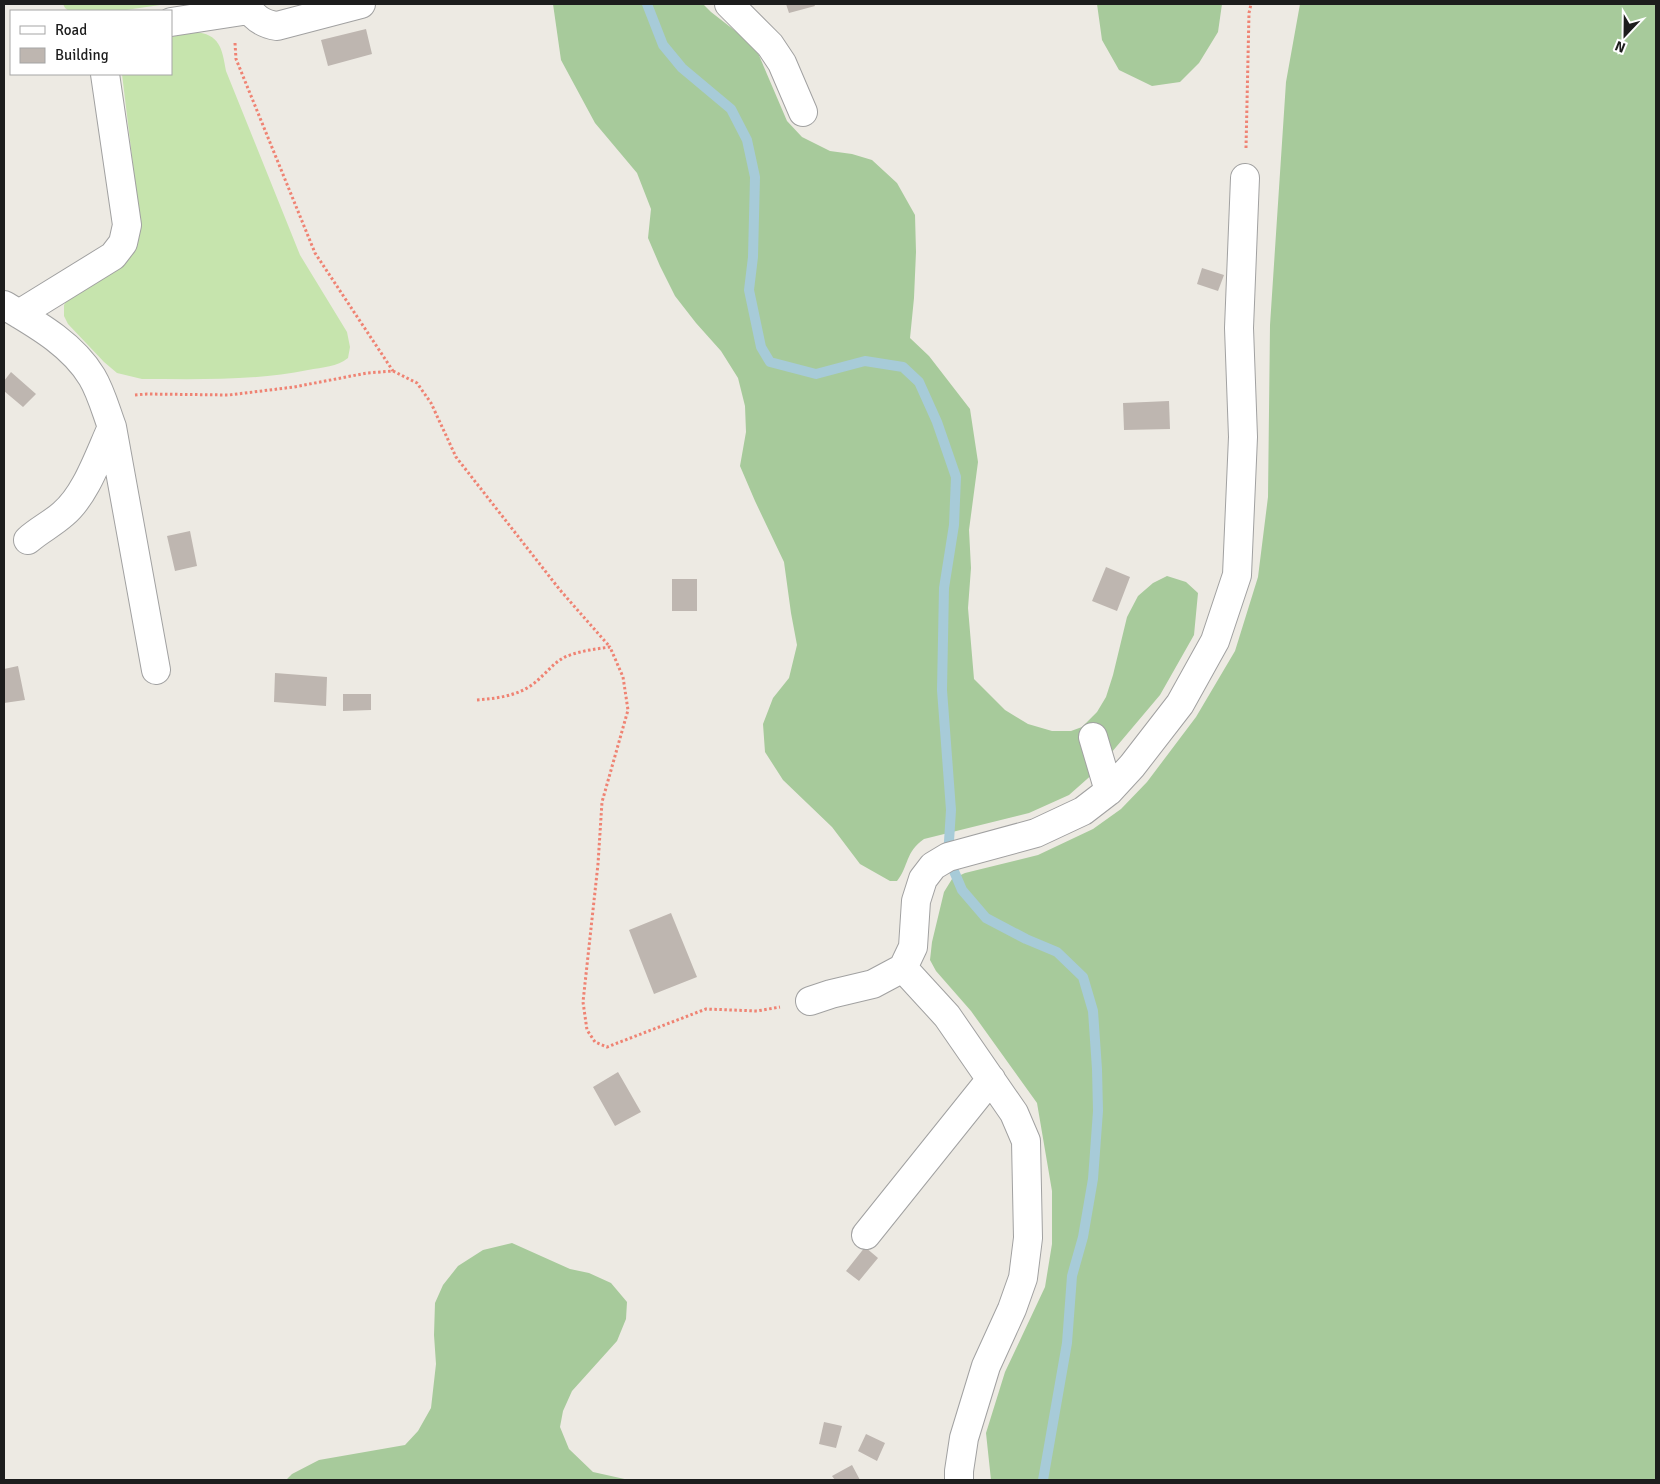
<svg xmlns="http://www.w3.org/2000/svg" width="1660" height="1484" font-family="Signika,sans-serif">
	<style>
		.grass { fill: #c6e4ad }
		.forest { fill: #a7ca9b }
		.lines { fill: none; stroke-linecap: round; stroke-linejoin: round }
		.stream { stroke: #a7cbd8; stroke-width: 10 }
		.building { fill: #beb6b0 }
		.minor-casing { stroke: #a1a1a1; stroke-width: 30 }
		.path { stroke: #ef8373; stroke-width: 3; stroke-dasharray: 2.5 2.5; stroke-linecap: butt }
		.minor { stroke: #fff; stroke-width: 28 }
	</style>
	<rect width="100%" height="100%" fill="#edeae3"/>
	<path class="grass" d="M63,4H167L119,11H69L65,8Z
		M194,32C220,34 222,48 226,71L300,255L347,332L350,347L348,358C337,367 323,367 308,370C253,381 198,379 142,379L117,373L104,362L68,324L64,316V305L70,296L140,223L122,74H171V37Z"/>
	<path class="forest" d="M553,4H703L711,12L738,33L758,53L787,121L802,137L830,151L852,154L872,160L897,183L915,215L916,252L914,298L910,338L929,356L970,409L978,462L969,530L971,568L968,608L974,679L1005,710L1028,724L1052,731H1071L1082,727L1097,712L1106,697L1113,675L1127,617L1138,596L1153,583L1167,576L1186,582L1198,593L1194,635L1160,695L1095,772L1069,795L1029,813L924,839C905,852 909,866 897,881H890L860,864L832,827L783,780L765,752L763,724L773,698L789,678L797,645L791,613L784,562L755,501L740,466L746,432L745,406L738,378L721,351L696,323L675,296L660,266L648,238L651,209L637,173L595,123L561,60Z
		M1097,4H1222L1218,32L1199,63L1180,82L1152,86L1119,70L1102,40Z
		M1300,4H1656V1480H991L986,1433L1005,1372L1045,1287L1052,1244V1191L1037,1103L971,1011L936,971L930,960L932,942L944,892L952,879L965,873L1038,855L1093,829L1121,809L1147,782L1196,717L1235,651L1258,577L1268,497L1270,325L1286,82Z
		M512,1243L570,1269L589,1273L611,1283L627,1302L626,1319L617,1341L572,1391L563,1411L560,1427L569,1449L593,1472L629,1480H286L292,1474L319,1460L405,1445L418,1431L431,1408L436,1364L434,1335L435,1303L443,1285L458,1266L483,1250Z"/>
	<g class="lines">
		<path class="stream" d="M647,4L663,45L682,68L731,109L747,140L755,177L753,257L749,290L761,347L770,362L816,374L865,361L903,367L919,382L937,422L956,477L954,525L944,588L942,690L951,810L948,857L962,890L986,918L1026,939L1057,952L1083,977L1093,1011L1097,1069L1098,1111L1093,1179L1083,1237L1072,1276L1067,1343L1043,1480"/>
	</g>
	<path class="building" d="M786,4H814L815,6L789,13Z
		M366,29L372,54L328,66L321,40Z
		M1202,268L1224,275L1218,291L1197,284Z
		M11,372L36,394L23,407L4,391V381Z
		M1169,401L1170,429L1124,430L1123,403Z
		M190,531L197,566L175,571L167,536Z
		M1106,567L1130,577L1117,611L1092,601Z
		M672,579H697V611H672Z
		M18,666L25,700L4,703V669Z
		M275,673L327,677L326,706L274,702Z
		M343,694H371V710L343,711Z
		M671,913L697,977L654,994L629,930Z
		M618,1072L641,1112L615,1126L593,1087Z
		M865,1247L878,1258L859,1281L846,1271Z
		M824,1422L842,1426L836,1448L819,1444Z
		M866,1434L885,1443L877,1461L858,1451Z
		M852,1465L860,1480H835L832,1476Z"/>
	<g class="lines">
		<defs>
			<path id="minor" d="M245,4C253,17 262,24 277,26L361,4
				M729,4L770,45L782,63L803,112
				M171,22L249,10
				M4,305C36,324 72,344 92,377C101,392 106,411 112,427L156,670
				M19,314L113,256L123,243L127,225L105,74
				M28,540C39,530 52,524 63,514C86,495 99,455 112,427
				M1093,737L1109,791
				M810,1001L831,994L873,984L903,968
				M866,1235L991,1079
				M959,1480V1471L964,1438L986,1366L1012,1309L1023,1278L1028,1238L1026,1141L1014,1113L947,1016L903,968L913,947L916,901L923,879L933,866L948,857L1036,833L1083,811L1109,791L1132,766L1180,704L1215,641L1237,575L1243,437L1239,328L1245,178"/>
		</defs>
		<use href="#minor" class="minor-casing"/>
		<path class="path" d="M235,43L236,59L315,253L393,371
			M1246,148L1249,13L1251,4
			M135,395L147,394L229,395L294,387L367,373L393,371L417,383L431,403L456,457L560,590L610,647
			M477,700C501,698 524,695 541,677C549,670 555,662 565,657C579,651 595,649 610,647L623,677L628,710L602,802L598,864L583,1002L587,1030L595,1042L607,1047L706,1009L757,1011L780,1007"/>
		<use href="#minor" class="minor"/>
	</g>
	<rect width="1660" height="1484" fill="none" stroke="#1d1d1d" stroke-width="10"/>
	<rect x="10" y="10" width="162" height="65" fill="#ffffff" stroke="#a5a5a5"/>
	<rect x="20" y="26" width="25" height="8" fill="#ffffff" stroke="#a5a5a5"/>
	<text x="55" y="35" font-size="15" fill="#1d1d1d">Road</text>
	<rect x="20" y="48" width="25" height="15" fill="#beb6b0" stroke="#a5a5a5"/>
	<text x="55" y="60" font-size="15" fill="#1d1d1d">Building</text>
	<g transform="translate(1625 35) rotate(202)" stroke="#ffffff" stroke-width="4" paint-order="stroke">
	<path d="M0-4L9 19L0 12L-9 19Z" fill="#1d1d1d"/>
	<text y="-8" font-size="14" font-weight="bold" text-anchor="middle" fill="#1d1d1d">N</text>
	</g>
</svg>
